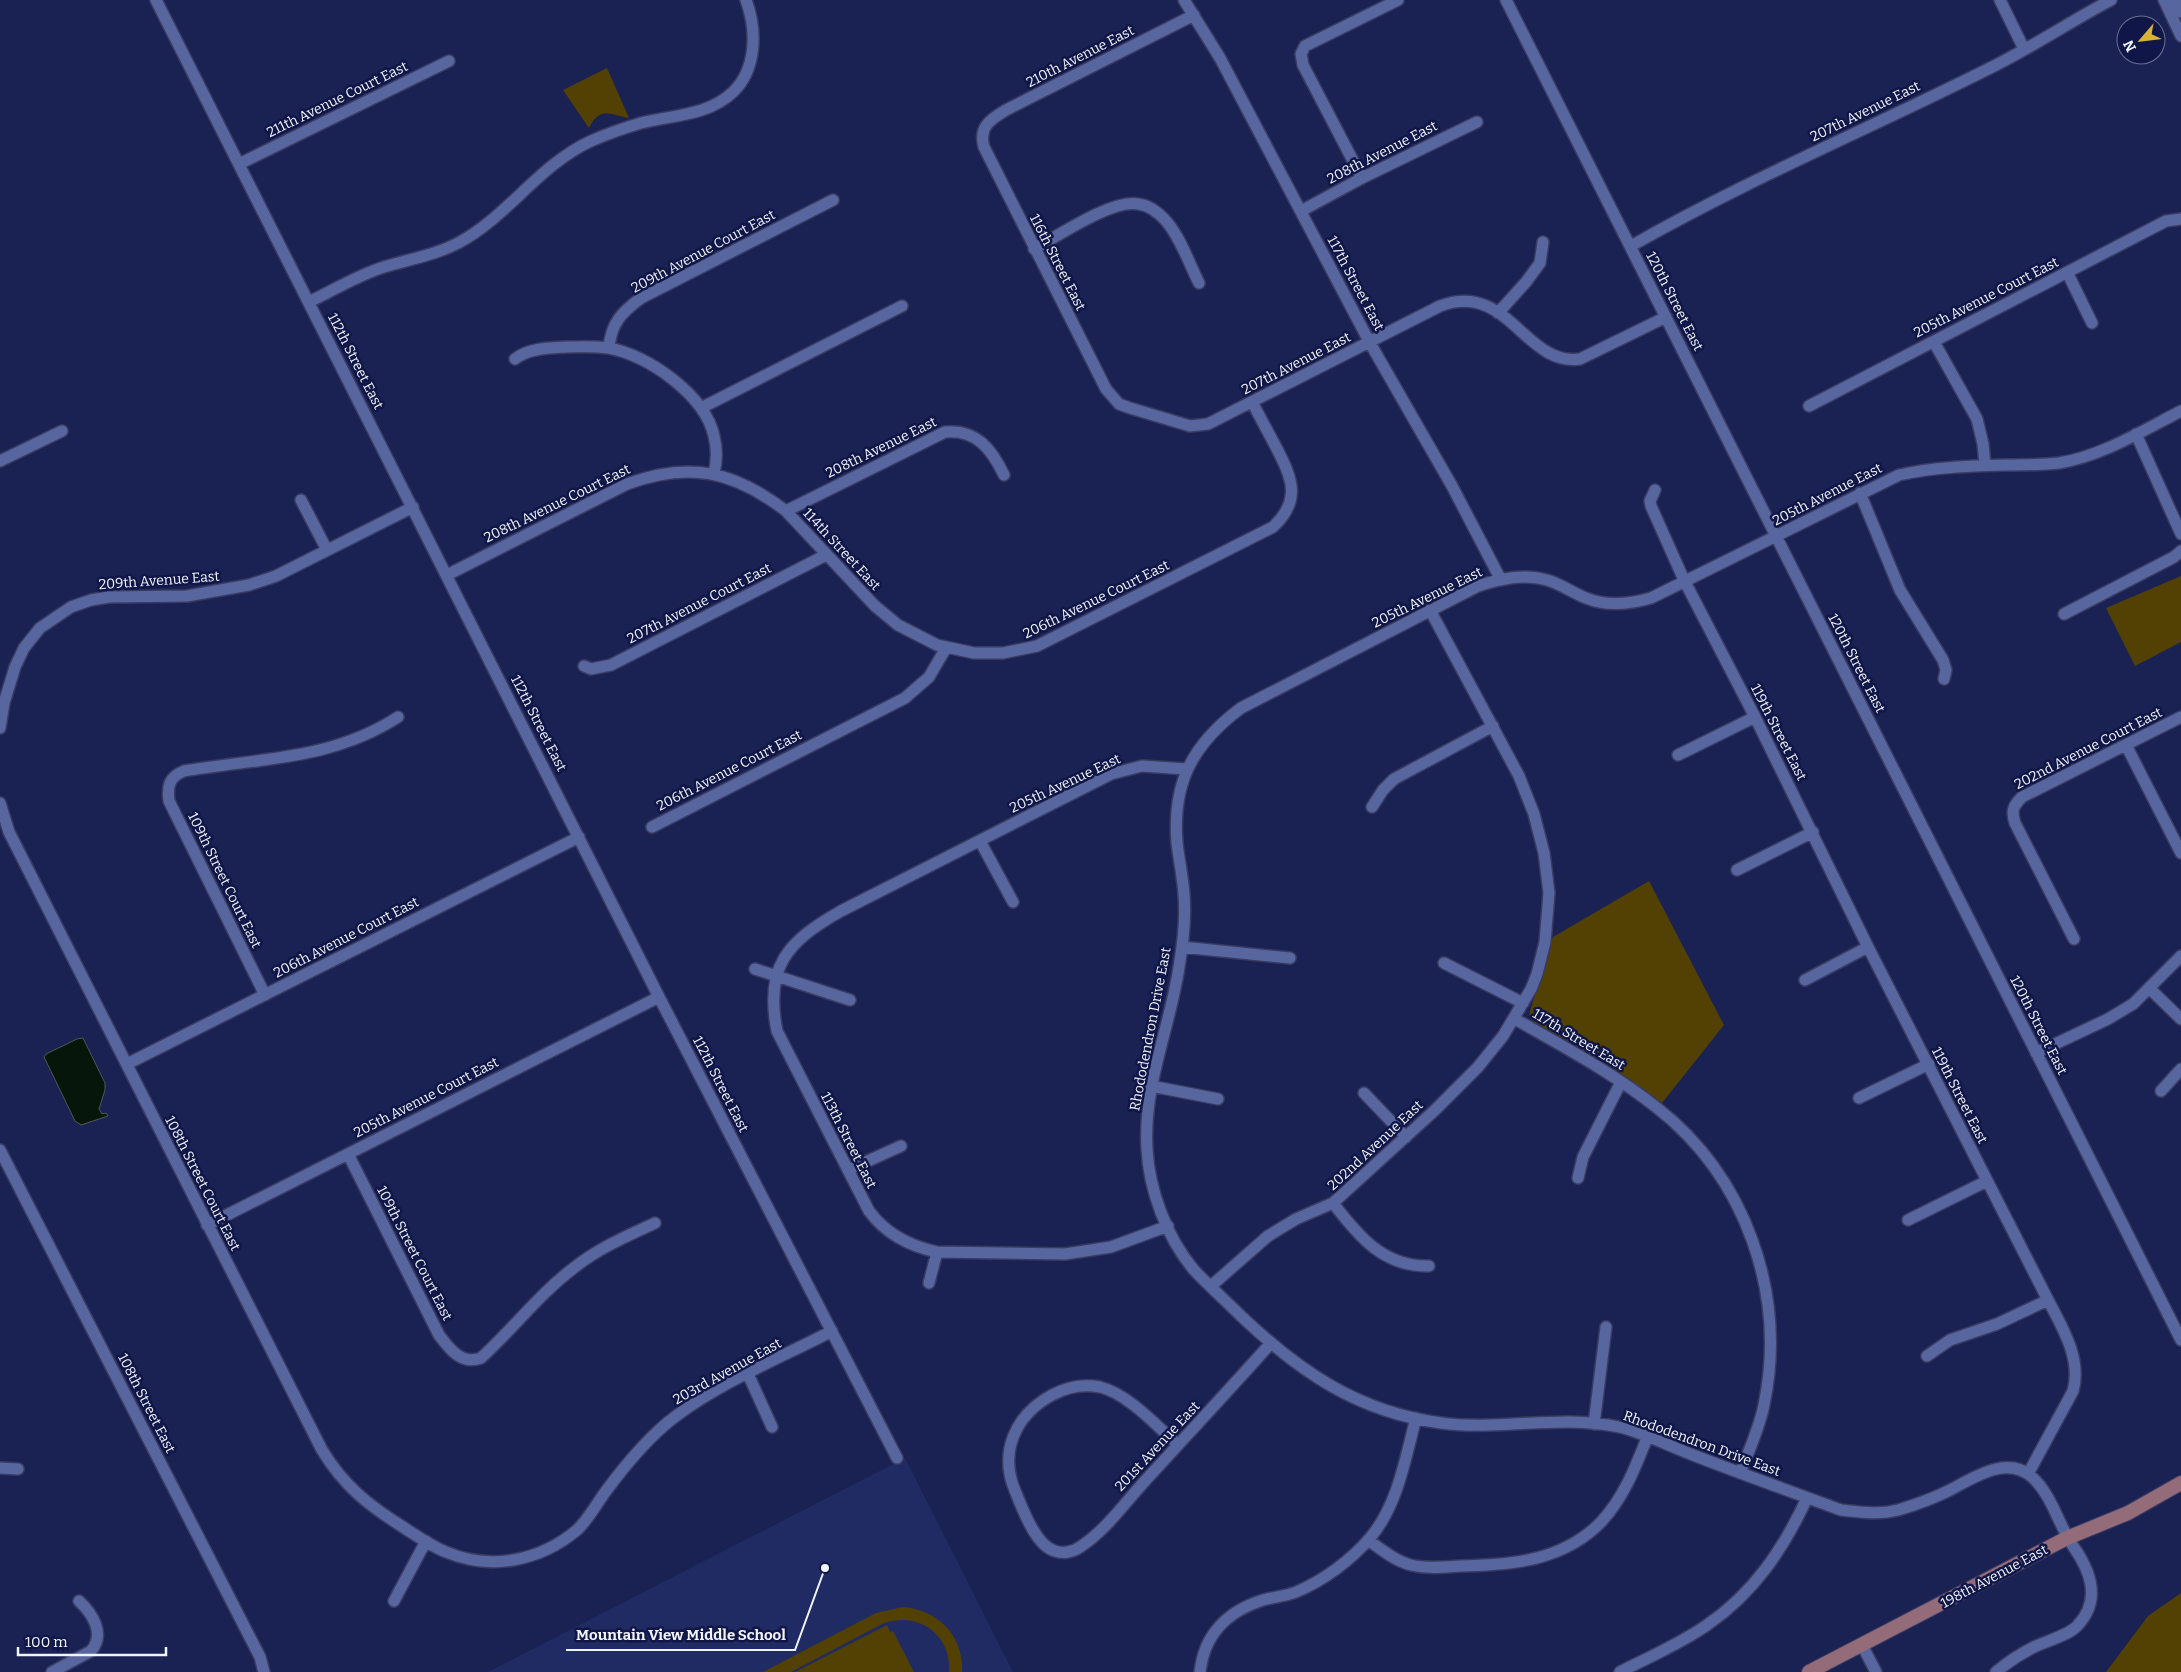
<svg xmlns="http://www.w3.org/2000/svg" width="2181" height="1672" font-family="Bitter,serif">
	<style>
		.built { fill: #202b63 }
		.green { fill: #524103 }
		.water { fill: #07160b; stroke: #4d5953 }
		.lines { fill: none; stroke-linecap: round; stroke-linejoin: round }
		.minor-casing { stroke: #3a3b62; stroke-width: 14 }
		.major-casing { stroke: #3a3b62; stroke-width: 16 }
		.minor { stroke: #57669e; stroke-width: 11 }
		.major { stroke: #936b79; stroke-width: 14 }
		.labels { text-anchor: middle; stroke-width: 5; stroke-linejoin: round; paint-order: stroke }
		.street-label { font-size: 14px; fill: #f1f4fa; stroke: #101748 }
		.leader { fill: none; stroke: #f1f4fa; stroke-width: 2 }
		.callout-dot { fill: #f1f4fa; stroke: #101748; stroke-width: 2 }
		.callout-label { font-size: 15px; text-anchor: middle; font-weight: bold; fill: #f1f4fa; stroke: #101748; stroke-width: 5; stroke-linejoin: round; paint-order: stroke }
	</style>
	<rect width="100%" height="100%" fill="#192253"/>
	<path class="built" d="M905,1458L1013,1672H488Z"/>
	<path class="green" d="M607,68L629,118C612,116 601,104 589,128L563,90Z
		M2181,576V642L2135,666L2106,608Z
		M1649,881L1724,1025L1662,1103L1609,1066L1535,1023L1529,1014L1553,937Z
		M2181,1593V1672H2106L2148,1616Z
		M903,1607C938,1610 964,1636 962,1672H949C952,1634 917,1610 882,1624L791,1672H763L876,1613Z
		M887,1625L890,1632L893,1631L914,1672H795Z"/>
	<path class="water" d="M83,1038L105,1083V1090L99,1109L102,1114L106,1113L108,1116L81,1125L75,1121L44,1057L46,1054L77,1039Z"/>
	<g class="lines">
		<defs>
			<path id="minor" d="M156,0L659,997L897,1458
				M1184,0L1220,58L1370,343L1452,486L1501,580
				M1506,0L2181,1340
				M2000,0L2024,49
				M2164,0L2181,36
				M2175,0L2181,12
				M1194,15L1006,110C991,119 978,127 984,147L1106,389L1119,404L1130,408L1190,426L1208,424L1440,306C1508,280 1525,367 1580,359L1666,317
				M239,164L449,61
				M1362,178L1303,65L1301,54L1305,46L1398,0
				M1301,211L1362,178L1477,122
				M1631,246C1750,178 1876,126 1998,64C2037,44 2073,20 2111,0
				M1034,249C1058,236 1112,199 1138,204C1149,205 1160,214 1167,222C1181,239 1189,263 1199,283
				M2067,272L2092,323
				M309,302C334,290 358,275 384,267C410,259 436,255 460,242C509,215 539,165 591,141C607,134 624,128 641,123C672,115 708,116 733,92C757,69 757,30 746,0
				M1498,313L1526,282L1540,263L1543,242
				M1934,342L1977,419L1983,444L1985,465
				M609,348C611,323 622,312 641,298L833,200
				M515,359C528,348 550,348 566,347C580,347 594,346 608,348C647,354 705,395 714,436C717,448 717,461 714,473
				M1809,406L2166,221L2181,219
				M701,408L902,306
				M2136,434L2181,534
				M0,461L62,431
				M1655,490L1650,501L1651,506L1684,580L1755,717L1868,947L2048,1300C2062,1327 2082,1359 2073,1391L2028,1474
				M1860,493L1900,590L1943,660L1946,670L1944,679
				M301,500L327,550
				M786,511L945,432C977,429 992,450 1004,475
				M447,575L627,484C689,461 734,471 786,511L875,606L898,625L937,645L974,653H1003L1037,646L1273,527C1302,500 1292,478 1276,447C1268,432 1260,417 1252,402
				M2064,614L2174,557L2181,551
				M584,666L591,669L611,665L826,555
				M0,728L4,703L15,667L24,648L40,628L71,607L91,600L109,597L187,596L249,585L276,576L413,507
				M2126,745L2181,853
				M1678,755L1755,717
				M0,803L9,832L322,1450C344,1486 368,1505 403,1527C417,1536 431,1546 446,1552C491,1571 540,1561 577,1530C588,1520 597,1503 606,1491C626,1464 649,1436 676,1416C723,1381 780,1358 832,1331
				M1372,807L1383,790L1394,779L1493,726
				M652,827L905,698L929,677L946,648
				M980,841L1013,902
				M1737,870L1813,832
				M2074,939L2015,823C2011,811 2013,806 2022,797L2181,717
				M1182,947L1290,958
				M1444,963L1523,1003
				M755,969L850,1000
				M1805,980L1868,947
				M2150,989L2181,1019
				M265,995L169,801C167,786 169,777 184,771C260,758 332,760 398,717
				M1515,1019C1562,1046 1613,1073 1656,1107C1746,1177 1787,1294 1764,1405C1759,1429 1749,1451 1740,1473
				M2036,1053L2108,1019L2133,1004L2181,956
				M127,1064L579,837
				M1151,1086L1218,1099
				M2161,1091L2181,1069
				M1364,1093L1406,1137
				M1859,1098L1929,1064
				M0,1150L260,1657L264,1672
				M348,1154L439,1335C450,1350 462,1365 481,1358C513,1329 540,1293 575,1267C599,1248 627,1236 655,1223
				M848,1170L901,1146
				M1578,1178L1583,1157L1621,1082
				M1333,1203C1359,1237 1384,1267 1429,1266
				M1908,1220L1987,1181
				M207,1225L659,997
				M1168,1226L1111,1247L1065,1254L937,1252C909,1246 886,1234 869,1211L777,1031C764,966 788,941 841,911L1111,774L1142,766L1186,769
				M929,1283L937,1252
				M1211,1286L1268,1236L1296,1219L1333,1203L1434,1111L1478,1067L1503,1036L1531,989L1537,974L1545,942L1549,893L1544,853L1534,814L1519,776L1430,610
				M1927,1356L1950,1340L1997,1324L2048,1300
				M748,1374L772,1427
				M1594,1424L1606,1327
				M1178,1445C1158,1427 1127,1393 1100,1387C1084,1384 1067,1387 1052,1395C1015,1415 998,1453 1016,1493C1023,1510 1036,1546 1055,1551C1063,1554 1073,1552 1080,1547C1105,1531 1124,1504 1144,1482C1186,1436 1229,1390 1271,1343
				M0,1468L18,1469
				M1368,1540C1381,1549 1395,1561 1411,1565C1427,1569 1444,1567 1460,1566C1512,1565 1564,1561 1602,1521C1624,1497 1635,1468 1647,1438
				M394,1601L426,1541
				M1862,1645L1876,1672
				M52,1672L91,1651C106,1634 92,1613 79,1601
				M1200,1672C1204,1634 1228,1611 1263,1600C1274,1597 1286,1596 1296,1592C1323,1581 1351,1560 1370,1538C1398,1505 1405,1459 1416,1418
				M1620,1672C1649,1657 1680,1644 1707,1625C1754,1593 1784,1548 1807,1498
				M1996,1672C2008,1662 2020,1654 2034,1647C2046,1641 2070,1635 2078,1625C2102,1599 2090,1570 2073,1546C2058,1524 2052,1495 2032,1477C2006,1454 1972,1479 1948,1491C1932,1499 1915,1505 1898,1510C1879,1515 1860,1512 1841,1510C1792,1492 1742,1474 1693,1455C1669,1446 1644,1433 1619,1427C1560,1414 1500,1431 1441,1423C1358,1412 1300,1372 1241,1316C1226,1301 1209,1286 1194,1270C1167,1238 1149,1190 1147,1149C1143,1086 1170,1028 1179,967C1183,944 1186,919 1184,895C1183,878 1179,860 1177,843C1172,782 1193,744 1241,708L1478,586C1500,579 1524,573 1547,580C1561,584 1573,593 1586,598C1607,607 1630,604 1651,598L1899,475C1934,467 1970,466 2005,465C2023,465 2041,465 2059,463C2102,456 2142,431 2181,411"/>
			<path id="major" d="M1809,1672L2067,1538L2128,1513L2181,1483"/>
		</defs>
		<use href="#minor" class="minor-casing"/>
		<use href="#major" class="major-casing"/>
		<use href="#minor" class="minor"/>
		<use href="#major" class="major"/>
	</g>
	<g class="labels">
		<g class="street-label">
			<text transform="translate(1080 56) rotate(-27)" y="5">210th Avenue East</text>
			<text transform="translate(337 99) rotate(-26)" y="5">211th Avenue Court East</text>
			<text transform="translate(1865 111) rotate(-26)" y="5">207th Avenue East</text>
			<text transform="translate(1382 152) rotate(-27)" y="5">208th Avenue East</text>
			<text transform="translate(703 251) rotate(-28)" y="5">209th Avenue Court East</text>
			<text transform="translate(1058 262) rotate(63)" y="5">116th Street East</text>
			<text transform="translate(1356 283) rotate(62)" y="5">117th Street East</text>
			<text transform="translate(1986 297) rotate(-27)" y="5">205th Avenue Court East</text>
			<text transform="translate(1675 301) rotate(63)" y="5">120th Street East</text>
			<text transform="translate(356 361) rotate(63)" y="5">112th Street East</text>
			<text transform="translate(1296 363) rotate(-27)" y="5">207th Avenue East</text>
			<text transform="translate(881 447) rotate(-26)" y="5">208th Avenue East</text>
			<text transform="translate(1827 494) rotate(-27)" y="5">205th Avenue East</text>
			<text transform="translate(557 503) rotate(-26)" y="5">208th Avenue Court East</text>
			<text transform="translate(842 549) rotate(47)" y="5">114th Street East</text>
			<text transform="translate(159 580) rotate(-4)" y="5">209th Avenue East</text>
			<text transform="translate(1427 597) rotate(-26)" y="5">205th Avenue East</text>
			<text transform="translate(1096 599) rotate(-26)" y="5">206th Avenue Court East</text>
			<text transform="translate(699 603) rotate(-27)" y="5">207th Avenue Court East</text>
			<text transform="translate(1857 663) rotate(63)" y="5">120th Street East</text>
			<text transform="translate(539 723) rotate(63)" y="5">112th Street East</text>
			<text transform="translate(1779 732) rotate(63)" y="5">119th Street East</text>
			<text transform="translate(2088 748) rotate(-27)" y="5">202nd Avenue Court East</text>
			<text transform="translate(729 770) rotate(-27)" y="5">206th Avenue Court East</text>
			<text transform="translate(1065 783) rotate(-25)" y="5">205th Avenue East</text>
			<text transform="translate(225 880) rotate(64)" y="5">109th Street Court East</text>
			<text transform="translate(346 937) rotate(-27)" y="5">206th Avenue Court East</text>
			<text transform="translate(2039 1025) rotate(63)" y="5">120th Street East</text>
			<text transform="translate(1150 1029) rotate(-79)" y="5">Rhododendron Drive East</text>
			<text transform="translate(1579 1039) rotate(31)" y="5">117th Street East</text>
			<text transform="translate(721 1084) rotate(63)" y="5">112th Street East</text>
			<text transform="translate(1960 1095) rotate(63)" y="5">119th Street East</text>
			<text transform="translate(426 1097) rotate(-27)" y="5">205th Avenue Court East</text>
			<text transform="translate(849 1140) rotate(63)" y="5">113th Street East</text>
			<text transform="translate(1375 1145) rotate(-43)" y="5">202nd Avenue East</text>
			<text transform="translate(203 1183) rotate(63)" y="5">108th Street Court East</text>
			<text transform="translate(415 1253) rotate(63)" y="5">109th Street Court East</text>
			<text transform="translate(727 1371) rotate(-29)" y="5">203rd Avenue East</text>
			<text transform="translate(147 1403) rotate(63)" y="5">108th Street East</text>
			<text transform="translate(1702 1443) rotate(20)" y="5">Rhododendron Drive East</text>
			<text transform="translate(1157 1446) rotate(-47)" y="5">201st Avenue East</text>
			<text transform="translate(1994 1576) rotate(-28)" y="5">198th Avenue East</text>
		</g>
	</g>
	<path class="leader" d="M825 1568L795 1650H566"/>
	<circle class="callout-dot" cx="825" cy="1568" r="5"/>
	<g class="callout-label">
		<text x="681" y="1640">Mountain View Middle School</text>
	</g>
	<g transform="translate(2141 40) rotate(242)"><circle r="24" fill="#101748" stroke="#6a6f8f"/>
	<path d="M0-4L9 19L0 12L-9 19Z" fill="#d9b334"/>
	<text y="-8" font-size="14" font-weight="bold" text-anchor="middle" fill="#f1f4fa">N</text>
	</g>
	<path d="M18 1647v8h148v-8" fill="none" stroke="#f1f4fa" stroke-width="2.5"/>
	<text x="25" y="1647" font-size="15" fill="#f1f4fa" stroke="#101748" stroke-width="4" paint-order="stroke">100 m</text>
</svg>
